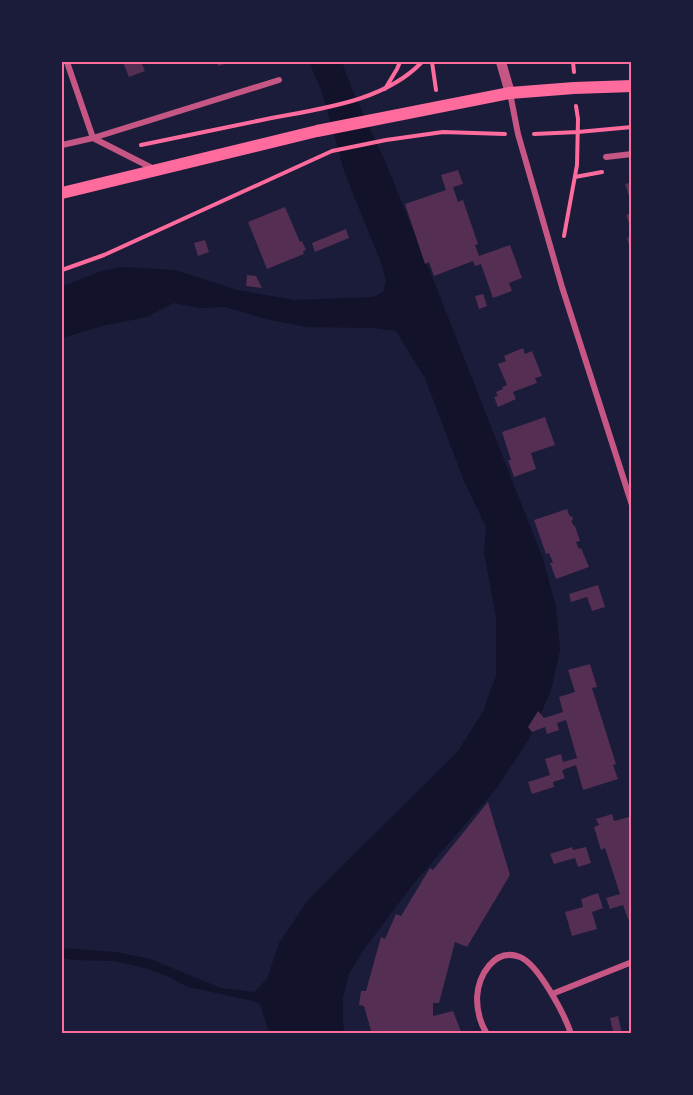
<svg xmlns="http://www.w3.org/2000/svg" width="693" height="1095" font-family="'DM Sans',sans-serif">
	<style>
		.water { fill: #12122b }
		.building { fill: #542f53 }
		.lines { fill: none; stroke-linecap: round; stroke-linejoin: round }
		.path { stroke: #ff6b9d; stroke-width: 4 }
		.minor { stroke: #c65784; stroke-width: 6 }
		.tertiary { stroke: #c65784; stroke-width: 10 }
		.secondary { stroke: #ff6b9d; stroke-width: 12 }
		.neatline { fill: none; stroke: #ff6b9d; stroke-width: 2 }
	</style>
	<rect width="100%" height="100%" fill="#1b1b3a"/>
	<path class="water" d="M309,62H342L351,87L387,166L435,284L543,559L556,607L560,650L551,691L528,741L496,789L414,883L362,952L349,974L343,998V1019L344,1033H269L260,1004L249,1000L188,987L169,977L145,968L114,961L74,960L62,958V948L116,952L150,959L221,988L254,992L267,979L279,943L308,900L458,751L483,712L496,675V617L484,552L486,527L464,481L425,378L396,331L375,328L307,327L270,320L225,307L200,308L174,303L147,317L102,326L62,338V287L101,271L123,267L175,270L237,290L294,300L373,297L383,292L386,282L382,265L345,174L322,92Z"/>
	<path class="building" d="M123,62H141L145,71L129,77Z
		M217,62H232L218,66Z
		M458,170L463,184L453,187L458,202L463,200L478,244L475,245L479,256L510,245L522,278L509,283L512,291L493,298L481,264L475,266L473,261L434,276L429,262L425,264L405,204L446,190L441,175Z
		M632,182V195L629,196L625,184Z
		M285,207L300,242L302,241L306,250L303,251L304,254L267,269L248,222Z
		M632,213V229H631L626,215Z
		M346,229L349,238L315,252L312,243Z
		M632,236V252H631L627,238Z
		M205,240L209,252L198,256L194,243Z
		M247,275L256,276L262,288L246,286Z
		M483,294L487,306L479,309L475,296Z
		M523,348L525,354L532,351L542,376L535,378L537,383L513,392L516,399L498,407L494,397L498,396L496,392L503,389L502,387L507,385L498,364L506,361L504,356Z
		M545,417L555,445L531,453L536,469L514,477L508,460H511L502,432Z
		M567,509L570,517L572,516L573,520L571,521L574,526H575L580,541L576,542L579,549L581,548L589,567L556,579L550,563H553L549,553L546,554L534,520Z
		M598,585L605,607L592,611L587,597L571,602L569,594Z
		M590,664L597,687L592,688L616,764L613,765L618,779L583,790L576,765L565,769L562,771L565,778L553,782L554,787L532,794L528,782L550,775L545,759L561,754L563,762L577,758L566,720L557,723L559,730L547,734L545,727L532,732L528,727L538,711L544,718L563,712L559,697L575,692L568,670Z
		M488,802L510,875L467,947L455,942L439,1003H433V1016L453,1011L462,1034H372L364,1006L359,1005L361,991H366L381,937L385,939L396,914L401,916L430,868L433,870Z
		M612,814L614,821L629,817L632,826V918L628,919L623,905L610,909L606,898L620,894L605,848L601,850L594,827L599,825L596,819Z
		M572,847L573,850L586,847L591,863L578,867L575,858L554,864L550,854Z
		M598,893L603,908L592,912L597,929L572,936L565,912L583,907L581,899Z
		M618,1016L622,1034H614L612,1027L610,1018Z"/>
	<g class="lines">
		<path class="path" d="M432,62L436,90
			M573,62L574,72
			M385,89L397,69L400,62
			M534,134L578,132L632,127
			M141,145C181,137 222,128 262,120C316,109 383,103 422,62
			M575,177L602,172
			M564,236L577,165L578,119L576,106
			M62,270L104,255L332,151L386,140L443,132L505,134"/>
		<path class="minor" d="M67,62L93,138L154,169
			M510,93L518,134L562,287L632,505
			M62,145L93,138L279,80
			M606,157L632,154
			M552,994L632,962
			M487,1034C480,1023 477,1011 477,998C478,976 494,947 520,957C538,964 565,1015 571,1034"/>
		<path class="tertiary" d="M501,62L510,93"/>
		<path class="secondary" d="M62,193L317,131L510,93L574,88L632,86"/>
	</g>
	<rect width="693" height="1095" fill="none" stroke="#1b1b3a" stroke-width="126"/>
	<rect x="63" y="63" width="567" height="969" class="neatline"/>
</svg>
